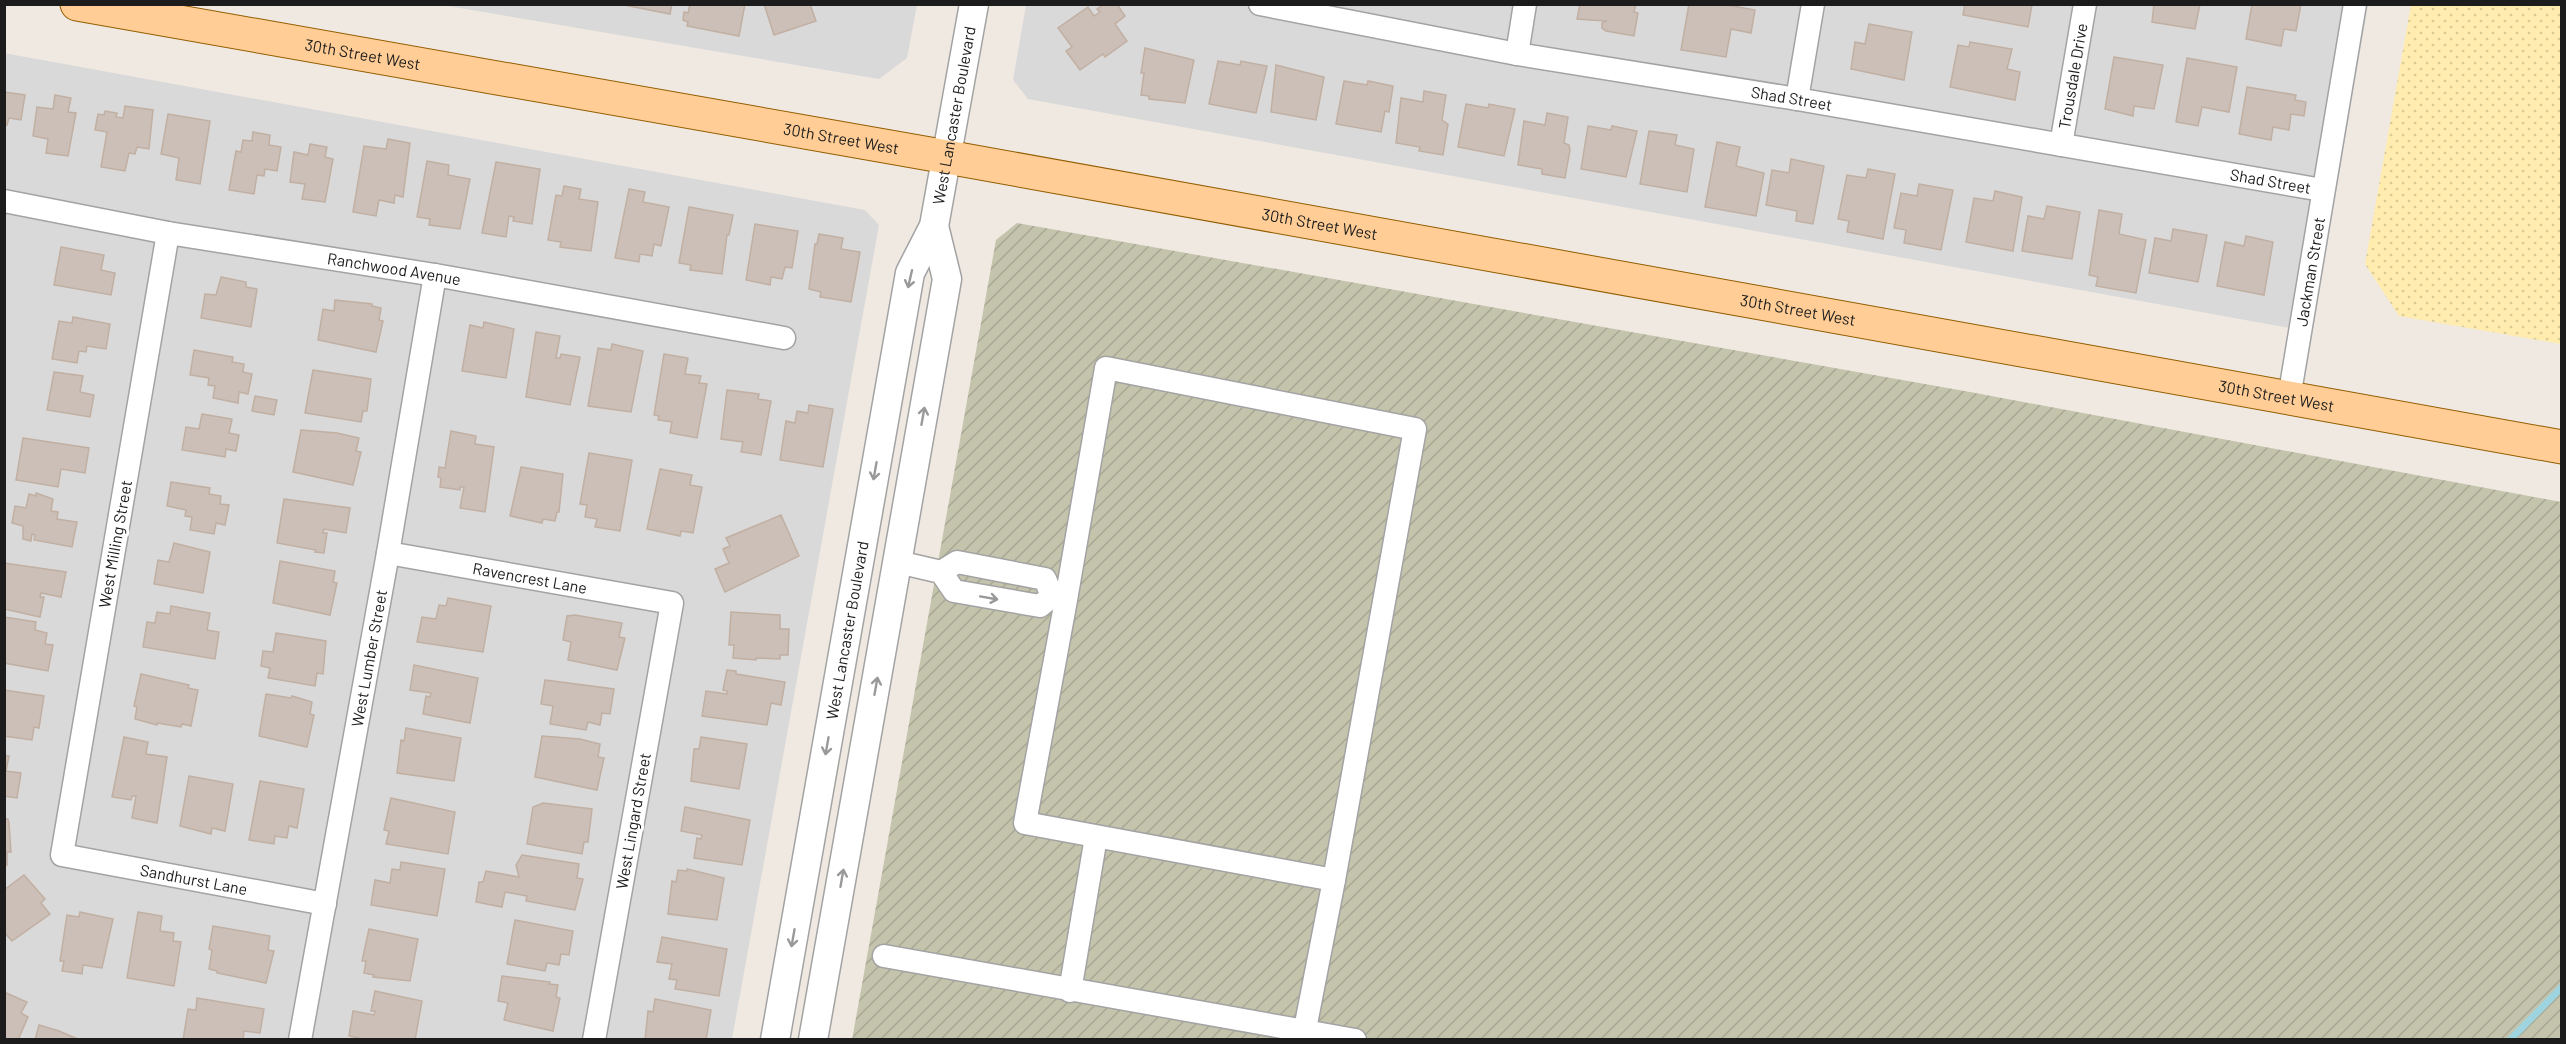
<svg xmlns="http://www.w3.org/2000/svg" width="2566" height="1044" font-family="Barlow,sans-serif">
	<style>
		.residential { fill: #dad9d9 }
		.construction { fill: url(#construction-furrows) }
		.sand { fill: url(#sand-dots) }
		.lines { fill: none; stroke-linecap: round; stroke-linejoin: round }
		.stream { stroke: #9dd4e0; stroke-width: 7 }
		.building { fill: #cbbfb7; stroke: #c1afa2; stroke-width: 1.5 }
		.minor-casing { stroke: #a3a3a3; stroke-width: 25 }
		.tertiary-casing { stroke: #a3a3a3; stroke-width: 31 }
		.primary-casing { stroke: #945d00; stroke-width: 35 }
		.minor { stroke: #fff; stroke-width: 22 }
		.tertiary { stroke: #fff; stroke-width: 28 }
		.primary { stroke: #ffcd95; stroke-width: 33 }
		.oneway { stroke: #999 }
		.labels { text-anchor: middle; stroke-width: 6; stroke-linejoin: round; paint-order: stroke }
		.street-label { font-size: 16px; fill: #1c1c1c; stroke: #fff }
	</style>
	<defs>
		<pattern id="construction-furrows" width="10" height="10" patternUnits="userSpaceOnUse" patternTransform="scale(1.5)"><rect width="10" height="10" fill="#c4c3ac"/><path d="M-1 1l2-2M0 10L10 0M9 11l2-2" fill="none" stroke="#a8a793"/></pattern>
		<pattern id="sand-dots" width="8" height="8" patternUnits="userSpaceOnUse" patternTransform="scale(1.5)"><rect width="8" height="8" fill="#ffecae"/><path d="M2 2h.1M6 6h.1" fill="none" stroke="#daca95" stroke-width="1.8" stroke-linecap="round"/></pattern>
	</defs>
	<rect width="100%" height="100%" fill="#efe9e1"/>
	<path class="residential" d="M442,5H917L907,58L879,79Z
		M1026,5H2368L2312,332L1028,99L1013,80Z
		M4,53L865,210L879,225L732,1039H5Z"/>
	<path class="construction" d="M1017,223L1970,392L2561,502V1039L852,1040L996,240Z"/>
	<path class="sand" d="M2411,5H2561V344L2399,316L2365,264Z"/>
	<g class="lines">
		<path class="stream" d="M2510,1040L2562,987"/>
	</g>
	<path class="building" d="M619,4H672L670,14Z
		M690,4H745L739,36L687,26L688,22L683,20L684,12L688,13Z
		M764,4H810L816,21L774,35Z
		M1104,4H1117L1125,16L1115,24L1127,41L1105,57L1103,54L1080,70L1066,51L1072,47L1058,28L1088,7L1094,16L1100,12L1097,9Z
		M1580,4H1636L1634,12L1638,13L1634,36L1606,31L1602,28V23L1606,21L1577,19Z
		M1689,4H1722L1755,10L1751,33L1731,29L1726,57L1681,50Z
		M1965,4L2032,5L2028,27L1963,15Z
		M2200,4L2195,29L2152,22L2154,4Z
		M2252,4H2301L2296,31L2284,29L2281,46L2246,39Z
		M1869,24L1912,32L1904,80L1851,69L1855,42L1865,44Z
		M1970,42L2012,49L2007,69L2020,72L2015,100L1950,87L1958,45L1969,47Z
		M1145,48L1194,60L1185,103L1149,99V96L1141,95L1144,73H1141Z
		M2114,57L2163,65L2154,109L2134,106L2133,116L2105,109Z
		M2187,58L2237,67L2229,112L2202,107L2198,126L2176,122Z
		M1218,61L1240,65L1241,61L1267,66L1256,113L1209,104Z
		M1276,65L1324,77L1316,120L1271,112Z
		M1344,81L1367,85L1368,81L1393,86L1389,112L1385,111L1381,132L1336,124Z
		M2247,87L2296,95L2295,100L2306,102L2304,116L2291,114L2289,130L2273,127L2271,140L2239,134Z
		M1424,91L1446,95L1442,120L1448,124L1443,155L1419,151L1420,147L1396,143L1401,98L1423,102Z
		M4,92L25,95L21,120L9,118L7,125L4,124Z
		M55,95L71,98L68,112L76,113L68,156L46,153L48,139L33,136L37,107L53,109Z
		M1466,104L1488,108L1489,104L1515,109L1504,156L1458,147Z
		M125,106L153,110L149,149L137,147L135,154L129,153L125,171L101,167L107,132L95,130L98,114L104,115L105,111L117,113L116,117L123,118Z
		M1547,113L1568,117L1564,143L1569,145L1570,150L1565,178L1542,174V169L1518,165L1524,121L1545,125Z
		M168,114L210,121L200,184L176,180L179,158L161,154Z
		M1588,126L1611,130L1612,126L1637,131L1626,177L1581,169Z
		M1649,131L1677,135L1675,145L1694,149L1687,192L1640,184Z
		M253,132L270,135L269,145L281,147L277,171L265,169L264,176L257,175L254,194L229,190L236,151L241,152L243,140L252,141Z
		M388,139L410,143L403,197L395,195L394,203L379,200L376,216L353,212L364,146L386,149Z
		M1717,142L1740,147L1736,166L1764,173L1756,216L1705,207Z
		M310,144L327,147L325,157L333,159L325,202L302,199L305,184L290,182L294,152L308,155Z
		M1791,159L1824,166L1813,224L1796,221L1797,211L1766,205L1772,170L1789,173Z
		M427,161L449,165L448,175L470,179L460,229L429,225L430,219L417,217Z
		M496,162L540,169L532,224L513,221L514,217L509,216L506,237L482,233Z
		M1868,169L1895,174L1883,239L1847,232L1849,221L1838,219L1847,175L1866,178Z
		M1919,184L1953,190L1941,250L1904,243L1906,230L1894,228L1901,193L1917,196Z
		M564,186L581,189L579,199L598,202L591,251L560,247L561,242L548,240L556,195L562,196Z
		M629,189L645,192L643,202L669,207L661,246L654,244L652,256L640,254L639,262L615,258Z
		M1995,191L2022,197L2013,251L1966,242L1974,198L1993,201Z
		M2047,206L2080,212L2072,259L2022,251L2028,216L2044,219Z
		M689,207L733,215L729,235H727L722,274L690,270L691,265L679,263Z
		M2099,210L2122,214L2119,234L2146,240L2136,293L2096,286L2098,277L2089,275Z
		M755,224L798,231L792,268L785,267L782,279L771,277L770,285L746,280Z
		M2173,229L2207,235L2198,282L2149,273L2155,238L2171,241Z
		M819,234L843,238L841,249L860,252L851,302L820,297L821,292L809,289L815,244H817Z
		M2246,236L2273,242L2264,295L2217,286L2225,242L2244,246Z
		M61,247L104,255L101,270L115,273L111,295L54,285Z
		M221,277L246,282V287L257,289L251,327L201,318L205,294L216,295Z
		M335,300L372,304V306L381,308L379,320L383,321L376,352L318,340L323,309L334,311Z
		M73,317L110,324L106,349L87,346L86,352L79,351L77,363L52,359L59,321L72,323Z
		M484,322L514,329L506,378L462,371L470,325L483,328Z
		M536,332L560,336L556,358H560L561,354L580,357L570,405L526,397Z
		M612,344L643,351L631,412L588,406L598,348L611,350Z
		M194,350L233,357L232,362L244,364L243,372L252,374L248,394L239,392L238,403L213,398L215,386L208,385L209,378L190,375Z
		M664,354L688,358L685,374L701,376L699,383L707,384L697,438L670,433L672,422L658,420L659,416L654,415Z
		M313,370L371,379L367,411H363L361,422L305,413Z
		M54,372L83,376L80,392L94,395L90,417L47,410Z
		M727,390L759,394L758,399L771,401L761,455L741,452L743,442L721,439Z
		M255,396L277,400L274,415L252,411Z
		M809,405L833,409L823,467L780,460L786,421L795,423L797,411L808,413Z
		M202,414L232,419L229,433L239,435L236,451L226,449L225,457L182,450L186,427L199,429Z
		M301,430L337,433L359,438L356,451L361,452L353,485L293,472Z
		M451,431L476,436L475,444L494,447L485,512L460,508L464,487H460V490L440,487L441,478L438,477L439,467L445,468Z
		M23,438L89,448L85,473L61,469L58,487L16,480Z
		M589,453L632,460L620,531L595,527L597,519L585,517L587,505L580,504Z
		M521,467L563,474L559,512H557L555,521L543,519L542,523L510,516Z
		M660,469L692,475L690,485L702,487L693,533L681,531L680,536L647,529Z
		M171,482L210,488L209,494L221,496L220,504L229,505L225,525L216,523L214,534L190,530L192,517L185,516L186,510L167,506Z
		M36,493L53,499L51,511L58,512L57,519L77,522L72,547L34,540L35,535L32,534L31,541L23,539V526L12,523L15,506L26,508L29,494L36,496Z
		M284,499L350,508L346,533L324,529L323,533H327L324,553L315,552L316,550L277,543Z
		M781,515L799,556L725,592L715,569L729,563L723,549L730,546L726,538Z
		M174,543L210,552L203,593L154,584L158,560L169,562Z
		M280,561L335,571L333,582L337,583L330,615L273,603Z
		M4,563L66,572L61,597L41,593L40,597H44L40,617L4,609Z
		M448,598L491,606L483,652L417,642L422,617L436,619L439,605L446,606Z
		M171,606L210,613L207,630L219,632L215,659L143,647L147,622L155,623L157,612L170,614Z
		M731,612L780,615V629H789L788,655H780V659L756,658V660L733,658L734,645H729Z
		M575,615L622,623L619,637L625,638L617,670L568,660L571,642L563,640L567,616Z
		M4,617L36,622L35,630L47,633L45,644L53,645L48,671L4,663Z
		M276,633L326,641L323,674L317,673L315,686L268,678L270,668L261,666L263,651L273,652Z
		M414,665L478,678L470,723L423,714L426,696L430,697L431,693L410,690Z
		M727,670L736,671V674L785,682L781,705L771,703L767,725L702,716L706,691L727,694V691L723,690Z
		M141,674L189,685L188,688L198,690L191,726L182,724L181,727L157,723V725L135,719L137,707L134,706Z
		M545,680L614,689L610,714L602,713L600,725L588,722L586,730L550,724L553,706L541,704Z
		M4,690L44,696L39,728L34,727L32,740L4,736Z
		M266,694L291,698L292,696L312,702L310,714L314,715L307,747L259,736Z
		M406,728L461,738L454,781L397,773L401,740L404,741Z
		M542,736L580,739L600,744L598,757L604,758L597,790L535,777Z
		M124,737L148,742L146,754L167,757L157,823L132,818L136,796H132L131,800L112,797Z
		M701,737L747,744L739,789L691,781L694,749H699Z
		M4,755L9,756L6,771L21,773L17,798L4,796Z
		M189,776L233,784L225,831L212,828L211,834L180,826Z
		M260,781L304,789L297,828L289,826L287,838L275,836L274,844L249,840Z
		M391,798L455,812L448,854L386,844L389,831L384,830Z
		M543,803L592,809L588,842H584L582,854L527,844L533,807Z
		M685,807L750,820L742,865L694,858L697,838L701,839L702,835L681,831Z
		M4,819H8L9,823L11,852H7V865H4Z
		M522,855L579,864L577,878L583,879L575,910L526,901L527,896L505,892L502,907L476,902L479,882H483L486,871L519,877L516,865Z
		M401,862L445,869L437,916L371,905L375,880L390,883L392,869L400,870Z
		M687,869L724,878L717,920L668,914L672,881L676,882L678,870L687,871Z
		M24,875L45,899L41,903L50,914L12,941L4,932V890Z
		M80,912L113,919L102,968L83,965L82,974L62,971L64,961H60L67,915L79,917Z
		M138,912L162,916L160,931L174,933L173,941L181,942L174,986L127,978Z
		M515,920L573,931L569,955L561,954L559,965L547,963L545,971L507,964Z
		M213,926L270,936L268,950L274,951L266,983L217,973V971L209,969L212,950L209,949Z
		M369,929L418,939L410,981L373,977L374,975L364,973L366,961H362Z
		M662,937L727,949L719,996L675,989L677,980L669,979L672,964L657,962Z
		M502,976L550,982L549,984L558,985L556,997L560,998L553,1031L504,1020L508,1003L498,1001Z
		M375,991L422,1001L415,1040H368L349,1036L353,1011L374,1015L375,1011H371Z
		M4,992L27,1002L21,1013L28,1017L18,1040H4Z
		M197,998L264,1009L260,1033L244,1031L243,1040H183L188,1009L196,1010Z
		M655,999L711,1010L706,1040H645L648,1011L653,1012Z
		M39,1025L59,1031L80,1040H35Z"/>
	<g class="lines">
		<defs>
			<g id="minor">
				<path id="s1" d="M1260,4L1517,54L1797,99L2322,190"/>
				<path d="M1517,54L1525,4"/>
				<path d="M1797,99L1813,4"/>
				<path id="s2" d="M2061,145L2085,4"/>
				<path id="s3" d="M4,201L168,233L435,275L784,338"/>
				<path id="s4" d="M168,233L62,855L325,904"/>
				<path id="s5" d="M2289,398L2355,4"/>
				<path id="s6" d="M388,553L672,603L594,1040"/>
				<path d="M898,562L941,572L954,591L1040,606L1052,596L1045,579L957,562L941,572"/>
				<path d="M1052,596L1066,600L1025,823L1334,880L1415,429L1106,368L1066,600"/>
				<path d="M884,956L1355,1040"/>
				<path d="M1070,991L1096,837"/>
				<path d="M1305,1029L1334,880"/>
				<path id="s7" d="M300,1040L388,553L435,275"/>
			</g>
			<g id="tertiary">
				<path id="s8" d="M775,1040L910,273L934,226L974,4"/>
				<path d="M813,1040L947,279L934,226"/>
			</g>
			<g id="primary">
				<path id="s9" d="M77,4L947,157L2562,447"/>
			</g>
		</defs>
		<use href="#minor" class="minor-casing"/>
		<use href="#tertiary" class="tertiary-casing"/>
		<use href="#primary" class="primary-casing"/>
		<use href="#minor" class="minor"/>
		<use href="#tertiary" class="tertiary"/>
		<use href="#primary" class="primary"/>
	</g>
	<defs><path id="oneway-shaft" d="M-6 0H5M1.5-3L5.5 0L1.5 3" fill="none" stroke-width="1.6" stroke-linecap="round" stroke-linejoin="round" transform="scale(1.5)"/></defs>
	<g class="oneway">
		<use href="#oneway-shaft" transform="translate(910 279) rotate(103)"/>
		<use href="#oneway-shaft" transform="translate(923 416) rotate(-80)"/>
		<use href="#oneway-shaft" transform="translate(875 471) rotate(100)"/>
		<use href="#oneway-shaft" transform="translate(989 598) rotate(10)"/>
		<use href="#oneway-shaft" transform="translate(876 686) rotate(-80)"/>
		<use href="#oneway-shaft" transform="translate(827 746) rotate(100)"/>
		<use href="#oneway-shaft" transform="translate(842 878) rotate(-80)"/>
		<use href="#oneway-shaft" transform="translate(793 938) rotate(100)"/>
	</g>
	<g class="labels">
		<g class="street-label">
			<text dy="6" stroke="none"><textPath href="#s9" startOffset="290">30th Street West</textPath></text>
			<text dy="6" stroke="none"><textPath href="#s2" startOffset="70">Trousdale Drive</textPath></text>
			<text dy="6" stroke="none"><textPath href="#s1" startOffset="540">Shad Street</textPath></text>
			<text dy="6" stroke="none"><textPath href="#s8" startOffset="944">West Lancaster Boulevard</textPath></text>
			<text dy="6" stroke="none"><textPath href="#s9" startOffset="776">30th Street West</textPath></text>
			<text dy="6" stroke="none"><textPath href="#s1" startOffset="1026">Shad Street</textPath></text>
			<text dy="6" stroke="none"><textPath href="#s9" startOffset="1262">30th Street West</textPath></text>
			<text dy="6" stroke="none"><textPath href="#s3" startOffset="396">Ranchwood Avenue</textPath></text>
			<text dy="6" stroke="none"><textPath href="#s5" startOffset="128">Jackman Street</textPath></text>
			<text dy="6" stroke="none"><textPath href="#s9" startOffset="1748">30th Street West</textPath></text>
			<text dy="6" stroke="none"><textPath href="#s9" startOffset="2234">30th Street West</textPath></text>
			<text transform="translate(115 544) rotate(-80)" y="6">West Milling Street</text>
			<text dy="6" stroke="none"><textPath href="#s6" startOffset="144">Ravencrest Lane</textPath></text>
			<text dy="6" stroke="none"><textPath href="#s8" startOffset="416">West Lancaster Boulevard</textPath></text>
			<text dy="6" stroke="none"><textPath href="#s7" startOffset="388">West Lumber Street</textPath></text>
			<text transform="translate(633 821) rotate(-80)" y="6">West Lingard Street</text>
			<text dy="6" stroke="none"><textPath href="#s4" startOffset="765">Sandhurst Lane</textPath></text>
		</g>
	</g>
	<rect width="2566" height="1044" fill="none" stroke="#1c1c1c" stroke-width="12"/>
</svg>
